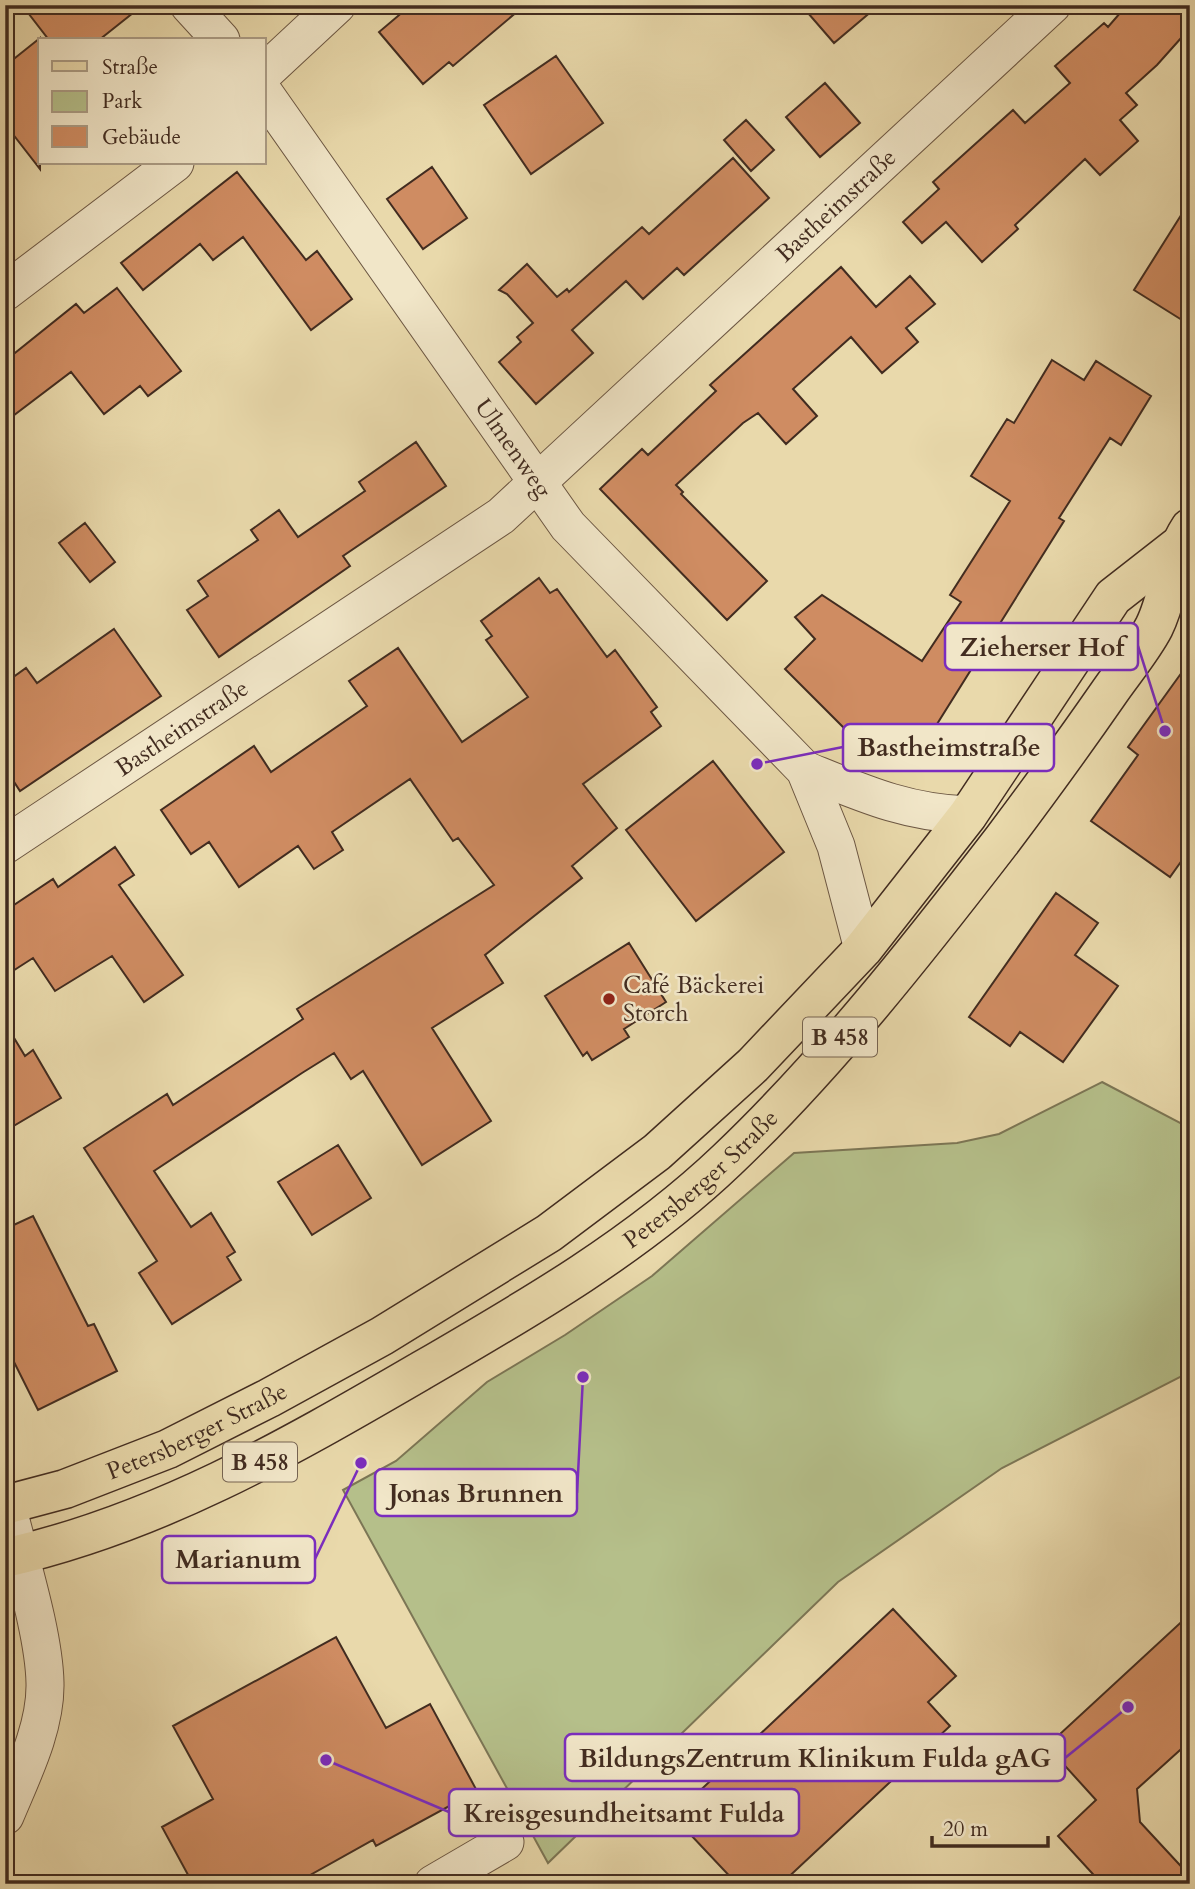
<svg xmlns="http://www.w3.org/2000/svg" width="1195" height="1889" font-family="Cardo,serif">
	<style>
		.green { fill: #b5bf8a; stroke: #7c7655; stroke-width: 2 }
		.building { fill: #cf8c62; stroke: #422c20; stroke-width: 2 }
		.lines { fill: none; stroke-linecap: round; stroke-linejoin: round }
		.street-casing { stroke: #6c5743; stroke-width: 39 }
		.primary-casing { stroke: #422c20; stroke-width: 41 }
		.street { stroke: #f1e6c8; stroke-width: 37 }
		.primary { stroke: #e9d9ab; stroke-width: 38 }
		.poi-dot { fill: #8f2418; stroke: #f1e6c8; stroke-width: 2.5 }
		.labels { text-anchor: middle; stroke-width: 5; stroke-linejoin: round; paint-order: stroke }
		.shield { fill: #f1e6c8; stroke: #766452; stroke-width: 2 }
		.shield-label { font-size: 23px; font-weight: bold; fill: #422c20 }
		.street-label { font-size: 24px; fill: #422c20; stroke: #f1e6c8 }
		.poi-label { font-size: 24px; fill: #422c20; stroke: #f1e6c8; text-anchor: start }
		.leader { fill: none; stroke: #7b2cbf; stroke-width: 2.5 }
		.callout-dot { fill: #7b2cbf; stroke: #f1e6c8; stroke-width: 2.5 }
		.callout { fill: #f1e6c8; stroke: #7b2cbf; stroke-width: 2.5 }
		.callout-label { font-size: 26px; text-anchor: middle; font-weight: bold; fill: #422c20 }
	</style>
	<rect width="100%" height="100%" fill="#e9d9ab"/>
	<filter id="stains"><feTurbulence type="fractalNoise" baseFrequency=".00286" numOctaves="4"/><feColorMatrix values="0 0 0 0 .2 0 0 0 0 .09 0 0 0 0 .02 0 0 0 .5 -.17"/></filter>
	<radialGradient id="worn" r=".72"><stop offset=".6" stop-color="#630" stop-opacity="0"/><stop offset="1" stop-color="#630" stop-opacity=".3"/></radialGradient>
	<path class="green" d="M1102,1082L1190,1128V1372L1002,1468L838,1582L548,1863L343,1490L396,1461L487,1382L565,1335L652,1276L794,1153L957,1143L999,1134Z"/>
	<path class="building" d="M22,5H143L99,40H49Z
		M411,5H525L453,66L449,62L423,84L379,32Z
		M801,5H879L834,43Z
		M1127,5H1190V28L1157,65L1126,93L1137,105L1120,120L1138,141L1100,175L1085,159L1015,225L1018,229L982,262L946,222L922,243L903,222L939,189L933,182L1013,110L1025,123L1070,83L1055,66L1104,23L1108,27Z
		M40,38V169L5,124V66Z
		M556,56L603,123L531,174L484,105Z
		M825,83L860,123L820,157L786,117Z
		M746,120L774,150L751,171L724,140Z
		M733,158L769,198L684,275L677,268L643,299L626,281L572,330L593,353L536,404L499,362L521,342L517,337L533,323L507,294L499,290L527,264L557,297L567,289L569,292L642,227L649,234Z
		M432,167L467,218L423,249L387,199Z
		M237,172L306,260L317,251L352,299L311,330L243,237L213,260L200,244L143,290L121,263Z
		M1190,201V325L1134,290Z
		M841,267L876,307L910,276L935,304L906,328L918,342L882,373L851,337L793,389L817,416L786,444L758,413L743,423L676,485L683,492L681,494L767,581L727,620L600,489L642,449L648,455L716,391L710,385Z
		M117,288L181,371L148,396L140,386L104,414L71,372L5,422V361L76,304L84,313Z
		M1052,360L1084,380L1096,361L1151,396L1121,445L1110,438L1059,518L1064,521L917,756L853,737L785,669L815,639L795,617L822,595L922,661L961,602L950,595L1010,501L971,476L1007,419L1014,423Z
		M416,442L446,486L343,556L350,566L219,657L187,610L208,596L198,581L258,540L251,530L279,510L298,537L365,491L359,482Z
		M85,523L115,562L90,582L59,543Z
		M539,578L550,593L557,589L607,657L615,650L657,707L651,712L661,726L583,784L617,828L572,866L582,878L485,955L503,983L432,1028L491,1121L422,1165L363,1071L351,1079L334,1053L302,1073L154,1171L191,1227L211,1213L235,1252L227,1257L241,1280L172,1324L139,1273L157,1261L84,1148L167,1094L173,1105L303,1019L297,1009L494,885L458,838L453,841L410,779L332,832L343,850L314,869L298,846L239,887L209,842L191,854L161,810L254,746L271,772L367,706L349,681L398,648L462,742L528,697L486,640L492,636L481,621Z
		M114,629L161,696L20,791L5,768V683L26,668L37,683Z
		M1190,661V849L1170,877L1091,821L1138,755L1128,747Z
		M713,761L784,852L696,921L626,830Z
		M115,847L134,875L119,885L183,975L144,1002L112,956L55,991L33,958L5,976V911L53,879L58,887Z
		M1056,893L1098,923L1075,955L1118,986L1063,1062L1020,1032L1010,1046L969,1017Z
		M629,943L666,1002L624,1029L629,1037L592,1060L587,1052L583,1056L545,996Z
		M5,1023L25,1056L33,1050L61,1098L5,1131Z
		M338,1145L371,1198L312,1235L278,1182Z
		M33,1216L88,1326L94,1324L117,1371L38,1410L5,1344V1229Z
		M893,1609L956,1676L928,1702L950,1726L781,1884H737L673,1816Z
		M1190,1614V1741L1137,1789L1140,1822L1190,1876V1884H1102L1058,1836L1096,1800L1047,1746Z
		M336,1637L386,1728L430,1704L477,1791L376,1846L373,1840L294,1884H193L162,1827L213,1799L173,1726Z"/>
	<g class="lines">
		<defs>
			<g id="street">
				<path d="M189,5L221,40"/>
				<path d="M264,73L337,5"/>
				<path id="s1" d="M264,93L568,526L805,770L836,846L863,949"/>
				<path d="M5,292L175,163"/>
				<path d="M805,770C862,793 906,813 968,815"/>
				<path id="s2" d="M5,845L501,516L1052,5"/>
				<path d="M5,1816C22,1775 46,1728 45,1683C44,1632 19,1556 7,1505"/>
				<path d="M433,1884L505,1842"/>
			</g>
			<g id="primary">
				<path id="s3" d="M5,1505L65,1489L168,1449L269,1398L382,1336L549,1233L657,1152L753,1065L863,949L968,815L1113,597L1177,547"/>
				<path id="s4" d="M5,1558C158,1523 285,1450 419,1372C526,1310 637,1246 727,1160C827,1065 919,948 1003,839C1039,791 1074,743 1108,694C1123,672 1142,650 1154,627C1170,595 1169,560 1190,528"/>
			</g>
		</defs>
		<use href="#street" class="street-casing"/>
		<use href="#primary" class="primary-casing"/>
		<use href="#street" class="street"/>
		<use href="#primary" class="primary"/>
	</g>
	<circle class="poi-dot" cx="609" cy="999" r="7"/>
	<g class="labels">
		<g class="shield">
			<rect x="803" y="1017.5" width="74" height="39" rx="5"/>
			<rect x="223" y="1442.5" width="74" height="39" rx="5"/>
		</g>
		<g class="shield-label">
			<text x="840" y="1045">B 458</text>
			<text x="260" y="1470">B 458</text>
		</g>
		<g class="street-label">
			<text dy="8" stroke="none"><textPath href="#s2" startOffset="1052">Bastheimstraße</textPath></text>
			<text dy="8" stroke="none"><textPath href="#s1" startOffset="434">Ulmenweg</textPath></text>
			<text dy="8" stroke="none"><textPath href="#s2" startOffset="212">Bastheimstraße</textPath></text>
			<text dy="8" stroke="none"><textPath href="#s4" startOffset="798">Petersberger Straße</textPath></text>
			<text dy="8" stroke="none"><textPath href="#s3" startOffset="206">Petersberger Straße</textPath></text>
		</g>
		<g class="poi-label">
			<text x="623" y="993">Café Bäckerei<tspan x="623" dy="28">Storch</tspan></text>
		</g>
	</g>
	<path class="leader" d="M1165 731L1138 646M757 764L843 747M583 1377L577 1493M361 1463L315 1559M1128 1707L1065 1758M326 1760L449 1812"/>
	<g class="callout-dot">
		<circle cx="1165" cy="731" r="7"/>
		<circle cx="757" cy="764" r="7"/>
		<circle cx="583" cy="1377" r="7"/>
		<circle cx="361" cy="1463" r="7"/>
		<circle cx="1128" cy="1707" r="7"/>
		<circle cx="326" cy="1760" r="7"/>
	</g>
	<g class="callout">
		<rect x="945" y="623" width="193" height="47" rx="7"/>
		<rect x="843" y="724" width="211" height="47" rx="7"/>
		<rect x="375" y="1469" width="202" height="47" rx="7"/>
		<rect x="162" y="1536" width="153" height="47" rx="7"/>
		<rect x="565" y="1734" width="500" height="47" rx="7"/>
		<rect x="449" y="1789" width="350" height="47" rx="7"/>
	</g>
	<g class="callout-label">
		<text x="1042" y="656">Zieherser Hof</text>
		<text x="949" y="756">Bastheimstraße</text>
		<text x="476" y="1502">Jonas Brunnen</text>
		<text x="238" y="1568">Marianum</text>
		<text x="815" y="1767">BildungsZentrum Klinikum Fulda gAG</text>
		<text x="624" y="1822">Kreisgesundheitsamt Fulda</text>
	</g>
	<rect width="1195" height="1889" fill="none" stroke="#e9d9ab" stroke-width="28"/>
	<rect x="7" y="7" width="1181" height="1875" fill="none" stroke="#422c20" stroke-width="3.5"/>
	<rect x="14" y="14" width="1167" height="1861" fill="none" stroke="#422c20" stroke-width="2"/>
	<rect x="38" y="38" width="228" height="126" fill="#f1e6c8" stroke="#ab9c85" stroke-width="2"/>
	<rect x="52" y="61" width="35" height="10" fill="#e9d9ab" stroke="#ab9c85" stroke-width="2"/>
	<text x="102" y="74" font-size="21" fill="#422c20">Straße</text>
	<rect x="52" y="91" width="35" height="21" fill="#b5bf8a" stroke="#ab9c85" stroke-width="2"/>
	<text x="102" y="108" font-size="21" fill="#422c20">Park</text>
	<rect x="52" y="126" width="35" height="21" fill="#cf8c62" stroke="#ab9c85" stroke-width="2"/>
	<text x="102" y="144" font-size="21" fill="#422c20">Gebäude</text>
	<path d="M932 1836v10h116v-10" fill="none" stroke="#422c20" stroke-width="3.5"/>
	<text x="943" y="1836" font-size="21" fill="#422c20" stroke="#f1e6c8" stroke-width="5" paint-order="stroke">20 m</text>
	<rect width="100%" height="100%" filter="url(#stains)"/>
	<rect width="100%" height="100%" fill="url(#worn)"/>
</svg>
